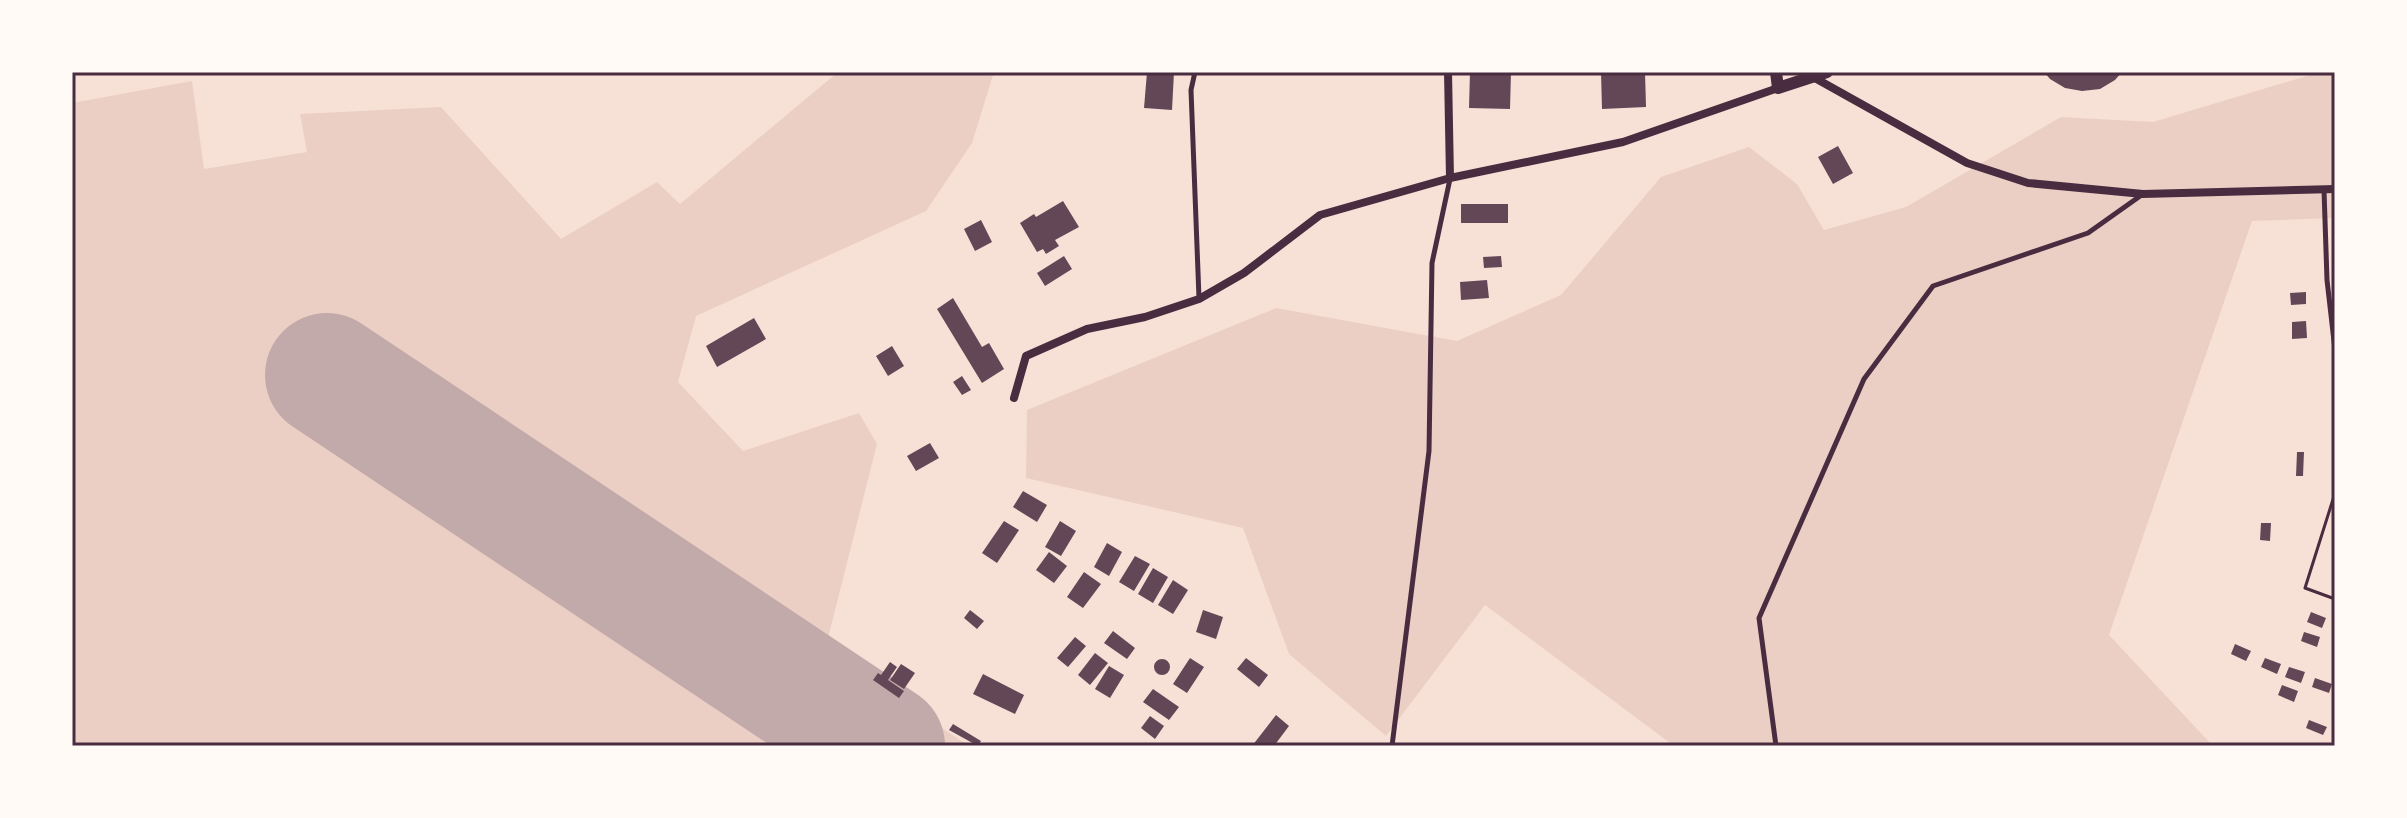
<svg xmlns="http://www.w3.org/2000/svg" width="2407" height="818" font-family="Merriweather,serif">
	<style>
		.green { fill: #ebcfc5 }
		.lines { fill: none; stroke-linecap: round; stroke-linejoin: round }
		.runway { stroke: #c3aaaa; stroke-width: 124 }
		.building { fill: #644757 }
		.path { stroke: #4a2c40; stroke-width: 3 }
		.service { stroke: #4a2c40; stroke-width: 5 }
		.minor { stroke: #4a2c40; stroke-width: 8 }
		.tertiary { stroke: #4a2c40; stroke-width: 12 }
		.neatline { fill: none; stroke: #4a2c40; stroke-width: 3 }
	</style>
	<rect width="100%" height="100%" fill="#f7e1d7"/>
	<path class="green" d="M838,72H994L972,143L926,211L696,316L678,382L743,451L859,413L877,444L825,650L969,746H72V103L192,81L204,169L307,152L300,114L441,107L561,239L657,182L680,204Z
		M2320,72H2335V218L2252,221L2109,635L2213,746H1674L1485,605L1386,736L1289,654L1243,528L1026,478L1027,410L1276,308L1457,341L1561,295L1661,177L1749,147L1797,184L1824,230L1906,207L2061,117L2153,122Z"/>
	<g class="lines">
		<path class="runway" d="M327,375L883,746"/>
	</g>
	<path class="building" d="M1147,72H1174L1172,110L1144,108Z
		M1470,72H1511L1510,109L1469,108Z
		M1601,72H1645L1646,107L1602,109Z
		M2044,72L2083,74L2122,72L2115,80L2100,89L2082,91L2065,88L2050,79Z
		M1838,146L1853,173L1833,184L1818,157Z
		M1063,201L1079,227L1055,240L1059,246L1046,254L1043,249L1037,252L1020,223L1034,214L1036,217Z
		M1461,204H1508V223H1461Z
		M981,220L992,242L975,251L964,229Z
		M1064,256L1072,269L1045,286L1037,273Z
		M1501,256L1502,267L1484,268L1483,257Z
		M1487,280L1489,298L1461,300L1460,282Z
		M2306,292V304L2291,305L2290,293Z
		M953,298L982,347L989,343L1004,369L982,383L937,309Z
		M754,318L766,339L717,367L706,346Z
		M2306,321L2307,338L2292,339V322Z
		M892,346L904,366L888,376L876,356Z
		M962,376L971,390L962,395L953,382Z
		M930,443L939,458L916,471L907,456Z
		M2297,452H2304L2303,476H2296Z
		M1023,491L1047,505L1037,522L1013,507Z
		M1004,521L1019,530L997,563L982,553Z
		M1060,521L1076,531L1061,556L1045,547Z
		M2261,523H2271L2270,541L2260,540Z
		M1107,543L1122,552L1109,576L1094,567Z
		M1049,552L1067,566L1054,583L1036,570Z
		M1135,556L1150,564L1134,591L1119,582Z
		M1153,568L1168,577L1153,603L1138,594Z
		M1084,572L1101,584L1083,608L1067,597Z
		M1173,580L1188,590L1173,614L1158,605Z
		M970,610L984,621L977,629L964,618Z
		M1203,610L1223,617L1216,639L1196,632Z
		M2311,612L2326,618L2322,628L2307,622Z
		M1113,631L1135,648L1127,659L1104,643Z
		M2304,632L2320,637L2317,647L2301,641Z
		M1075,637L1086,646L1068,667L1057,658Z
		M2235,644L2251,651L2246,661L2231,654Z
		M1095,653L1108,663L1090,685L1078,675Z
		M1190,658L1204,667L1187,693L1173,684Z
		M1246,658L1268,675L1259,687L1237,669Z
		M2265,658L2281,664L2277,674L2261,667Z
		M1154 667a8 8 0 1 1 16 0a8 8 0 1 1-16 0Z
		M890,662L897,667L888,680L904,691L899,698L873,680L878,673L881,675Z
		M901,664L915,673L904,689L890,680Z
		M1109,666L1124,675L1110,698L1095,689Z
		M2289,667L2305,672L2301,683L2285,677Z
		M983,674L1024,695L1015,714L973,694Z
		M2315,678L2332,684L2329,693L2312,687Z
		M2282,685L2298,691L2294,702L2278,695Z
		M1153,689L1179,707L1169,720L1143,702Z
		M1276,715L1289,726L1274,746H1252Z
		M1150,716L1164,726L1155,739L1141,728Z
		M2309,720L2327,727L2323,735L2306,728Z
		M953,724L981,741L978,746L949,730Z"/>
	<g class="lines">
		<path class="path" d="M2335,493L2305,588L2335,599"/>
		<path class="service" d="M1195,72L1191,90L1199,298
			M2324,190L2327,280L2335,350
			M1392,746L1429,451L1432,263L1450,179
			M1776,746L1759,618L1864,379L1933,286L2088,233L2143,194"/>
		<path class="minor" d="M1448,72L1450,178
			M1813,77L1967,163L2028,183L2143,194L2335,189
			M1014,398L1026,356L1087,329L1145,317L1199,299L1244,273L1320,215L1450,178L1623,142L1778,88"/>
		<path class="tertiary" d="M1776,72L1778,88L1827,72"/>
	</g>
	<rect width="2407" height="818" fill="none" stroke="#fffaf5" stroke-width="148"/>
	<rect x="74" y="74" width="2259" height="670" class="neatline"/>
</svg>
